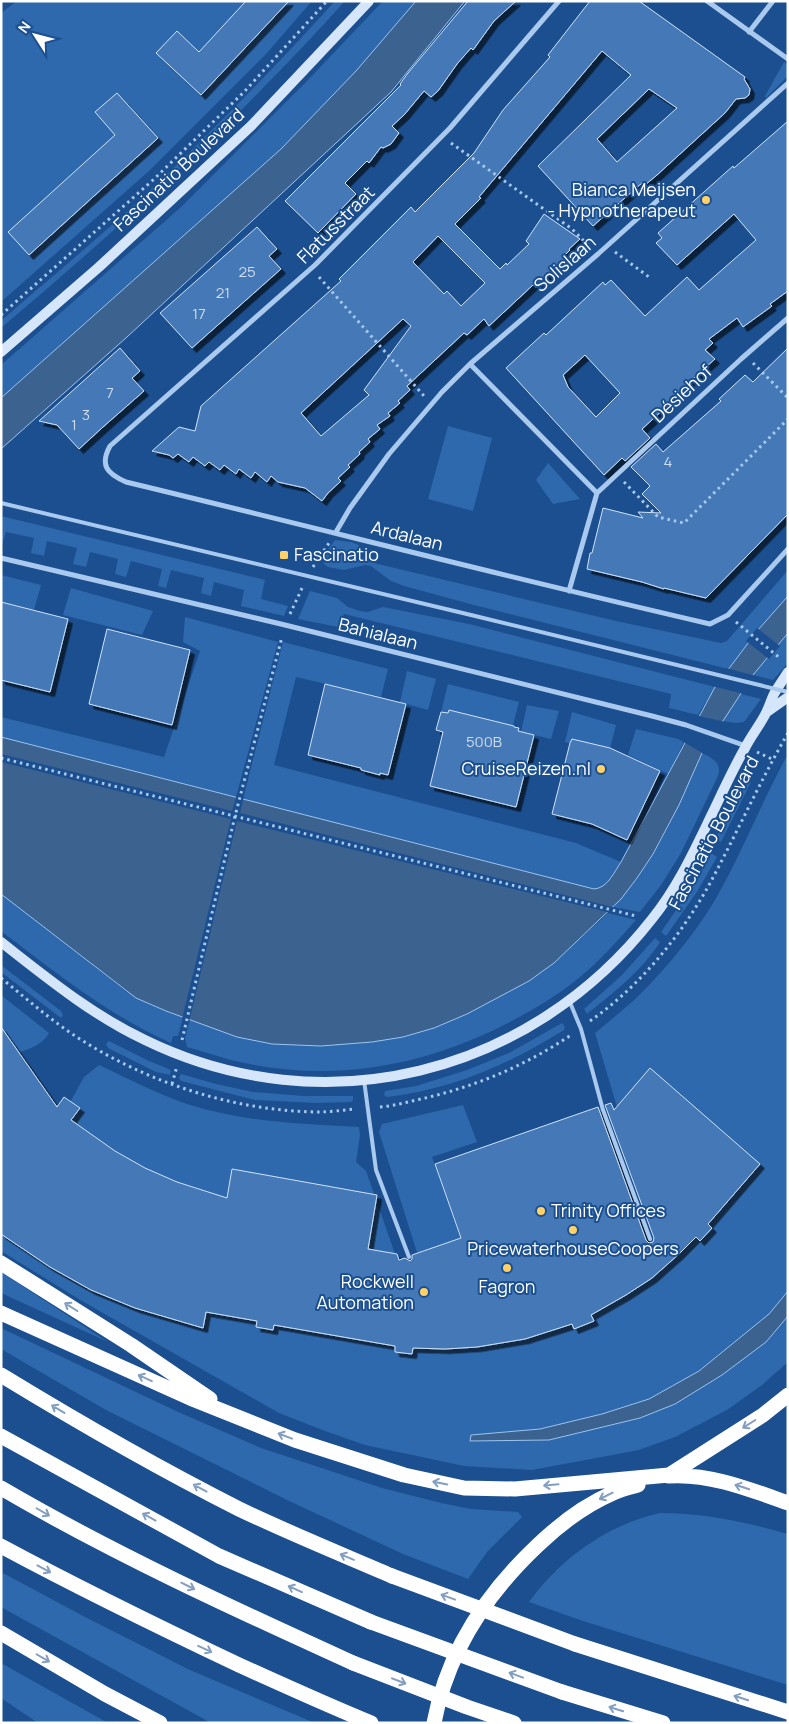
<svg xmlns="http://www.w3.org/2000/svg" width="789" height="1724" font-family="Manrope,sans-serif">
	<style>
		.green { fill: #2e69ad }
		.water { fill: #3c6290; stroke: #9cc4f0 }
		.pier { fill: #1b4f8f }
		.building { fill: #4478b7; stroke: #cfe3fa; fill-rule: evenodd; filter: url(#shadow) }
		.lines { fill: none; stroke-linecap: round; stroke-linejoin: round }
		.path { stroke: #a9c9ee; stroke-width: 3; stroke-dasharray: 2.5 4; stroke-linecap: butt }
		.lane { stroke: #a9c9ee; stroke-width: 4 }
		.street { stroke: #a9c9ee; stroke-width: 5 }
		.secondary { stroke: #d6e6fa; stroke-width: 10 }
		.highway { stroke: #fff; stroke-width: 15 }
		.lane-bridge { stroke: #a9c9ee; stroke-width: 4 }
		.highway-bridge { stroke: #fff; stroke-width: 15 }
		.oneway { stroke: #829ec1 }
		.poi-dot { fill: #ffd166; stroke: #1b4f8f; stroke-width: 2 }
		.labels { text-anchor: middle; stroke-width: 4; stroke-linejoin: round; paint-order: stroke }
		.number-label { font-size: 15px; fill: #d0dded }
		.street-label { font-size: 18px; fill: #fff; stroke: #1b4f8f }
		.poi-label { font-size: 18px; fill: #fff; stroke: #1b4f8f; text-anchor: end }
	</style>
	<defs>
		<filter id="shadow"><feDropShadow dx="4.5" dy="4.5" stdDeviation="0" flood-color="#0009"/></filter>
	</defs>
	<rect width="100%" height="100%" fill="#1b4f8f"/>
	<path class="green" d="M17,1H312L267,53L149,171L1,302V13Z
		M335,1H345C239,119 122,226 1,328V321C50,278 100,237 147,193C212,132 274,68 335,1Z
		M383,1H416L356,71L281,149L1,398V365L180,208L308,80Z
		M784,62L788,65V76L766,98L765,96Z
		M448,426L492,438L473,511L428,499Z
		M548,463L580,499L553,504L536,480Z
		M1,516L265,580L261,599L288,606L284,616L241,606L244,590L214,582L211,596L201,593L204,578L171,570L166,588L158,586L162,569L131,561L126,577L115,574L118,559L90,552L86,567L73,564L77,548L47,541L44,556L31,553L34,538L6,532L1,548Z
		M335,540L351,542L359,545L356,558L378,564L616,621L721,643L727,641L788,570V596L758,630L728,669L474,605L404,586L391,581L371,566L365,565L344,570L328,567L324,564L325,554Z
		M1,575L41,585L34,610L1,602Z
		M71,588L153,611L142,635L63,615Z
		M310,591L337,598L348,607L360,611L368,612L383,607L469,624L715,687L698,715L669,708L671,694L344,614L338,627L298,619Z
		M185,617L278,642L236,797L1,737V717L164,757L200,651L183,642Z
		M788,633V663L773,680L753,675Z
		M283,642L388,669L381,697L296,677L274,765L576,843L621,862C614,872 608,888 594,889L243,799Z
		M407,671L436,679L428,710L400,702Z
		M448,684L519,702L512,729L441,712Z
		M741,694L761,699L744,722L736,723L722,721Z
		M527,705L559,711L551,739L521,732Z
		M572,712L616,725L610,748L606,751L565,742Z
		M636,729L678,739L684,742L668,774L628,755Z
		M702,753C713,759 722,762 718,776L681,853L661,885L640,912L613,907C655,864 678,807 702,753Z
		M788,754V1291L769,1314L699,1371L649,1399L602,1414L540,1429L471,1435L470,1441L549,1440L640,1418L675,1404L722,1375L766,1342L788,1316V1362L762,1385L727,1410L675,1437L639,1450L532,1470L464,1466L365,1445L325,1431L279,1413L82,1301L1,1251V1165L62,1117L84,1077L99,1065C127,1078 158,1094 187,1104C243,1122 301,1124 359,1127L360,1135L356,1162L366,1171L400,1268L420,1262L379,1132L382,1124L463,1105L477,1142L432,1157L488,1317L663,1262L595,1033C608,1022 621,1012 633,1001C664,972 700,928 720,891C745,846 763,799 788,754Z
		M744,777L751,782L721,842L715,840Z
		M711,853L717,857L697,892L666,936L661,932L695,883Z
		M1,894L127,992L151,1005L183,1017L178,1036H173L171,1043C108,1015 55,972 1,931Z
		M608,913L636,920C618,940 601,960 580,977C556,997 528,1013 500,1027C415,1069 324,1083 231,1060C216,1056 202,1051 187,1047L185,1038L190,1019L237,1037H403L434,1028L467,1014L529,981L554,963Z
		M655,938L660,942C643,970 612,994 587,1014L584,1009L622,975Z
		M1,965L61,1011L63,1015L61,1018L1,972Z
		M1,995L49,1033C43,1044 31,1049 19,1052L1,1028Z
		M562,1023L565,1027L564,1030C510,1064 451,1090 387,1097L384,1095L385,1091L416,1086L467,1070L509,1053Z
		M109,1041L149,1061L171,1070L170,1075L156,1072L108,1048L106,1044Z
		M181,1074L216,1084L253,1092L303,1096H353V1100L351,1102L317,1103L255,1100L181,1081L179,1078Z
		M1,1272L108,1342L1,1293Z
		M1,1328L176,1411L261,1448L382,1488L441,1503L471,1509L518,1512L522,1517L487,1552L468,1579L403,1554L287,1500L106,1410L1,1349Z
		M660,1513C704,1513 746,1522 788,1534V1685L583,1621L529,1602C561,1558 607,1525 660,1513Z
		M1,1572L87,1618L190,1670L315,1723H211L1,1607Z
		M1,1663L108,1723H38L1,1698Z"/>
	<path class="water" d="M416,1H465L391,92L127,337L1,449V398L281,149L356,71Z
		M788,596V633L753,675L702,753L679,805L653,854L637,878L621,899L554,963L529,981L467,1014L434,1028L403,1037L372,1042L321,1046L272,1044L237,1037L166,1011L136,998L1,894V737L594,889C608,888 614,872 621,862L715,687L758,630Z
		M788,1291V1316L766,1342L722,1375L675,1404L640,1418L549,1440L470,1441L471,1435L540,1429L602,1414L649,1399L699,1371L769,1314Z"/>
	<path class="pier" d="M757,628L780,646L769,659L746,641Z
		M726,668L756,676L744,694L712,686Z
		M695,715L725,722L704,754L682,741Z
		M1,754L232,811L237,794L244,796L240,813L616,908L611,913L237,821L189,1022L182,1019L231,819L1,762Z"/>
	<path class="building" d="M246,1H289L201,95L156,53L177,31L199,52Z
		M468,1H516L494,21L473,50L471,48L457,64L438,91L431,97L424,91L404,115L392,126L399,133L391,144L383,148L381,147L369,163L367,161L345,183L356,194L318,233L285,201L401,85L400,84L408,73Z
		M590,1H639L745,77L744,79L750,89L749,95L745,98L736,99L725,113L657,175L645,185L642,183L593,226L538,166L631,75L602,51L479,197L481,198L455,224L500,269L506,263L507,265L529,244L526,241L544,214L580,239L569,249L570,250L565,255L567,257L536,287L533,285L489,326L484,319L467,335L464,333L407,386L410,390L398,401L400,403L388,413L390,416L377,425L380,429L368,439L370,442L359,452L360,454L348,465L350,467L338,478L341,481L328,493L322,501L305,488L278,482L271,476L267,482L255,472L251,478L239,469L236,474L224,465L220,470L209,462L205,466L193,457L189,462L178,454L173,458L169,455L152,451L179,427L195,431L201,406L341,281L339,279L411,207L415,212L474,153L503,110L550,57L548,55ZM649,89L677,108L617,162L597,139ZM438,236L485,283L461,306L447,291L444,294L413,262ZM403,319L411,326L364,390L369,395L321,436L301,413Z
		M117,93L158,138L29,255L8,232L115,135L95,112Z
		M788,121V291L770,304L772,306L743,327L737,318L709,339L713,343L705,350L715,359L674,396L676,398L642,429L650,438L625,461L622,458L604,475L506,368L544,333L546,335L603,282L605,285L611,280L645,316L687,277L699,290L756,240L734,214L677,265L656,243L662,238L658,233L733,166L734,168ZM585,355L620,393L596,417L568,387L563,375Z
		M257,227L277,249L269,256L281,269L192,348L160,313Z
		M120,348L140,371L132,378L144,391L103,427L79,449L57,425L39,421Z
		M788,348V514L706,598L664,588V589L642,582L587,569L590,553H592L603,508L643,518L638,512L661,513L642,494L650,486L631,467L656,444L663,452L721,401L719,399L745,375L753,382Z
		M1,602L68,619L50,692L1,680Z
		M107,629L190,650L172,725L89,704Z
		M325,684L406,704L388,775L380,773V775L361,770V768L308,755Z
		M449,710L514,726V727L519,728L518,731L534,735L516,807L430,786L443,732L436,730L441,712L448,713Z
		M572,739L610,748L660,771L627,840L592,824L552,814L570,743Z
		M1,1027L57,1107L64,1097L80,1108L71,1120L115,1151L145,1168L177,1182L227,1198L232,1169L377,1195L368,1249L397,1254L399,1260L405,1258L410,1261L412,1259V1255L461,1238L435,1164L598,1107L646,1240L649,1243L653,1242L654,1238L605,1105L611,1103L614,1110L650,1068L760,1164L708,1224L712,1228L700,1241L696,1237L679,1254L652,1278L626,1295L591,1315L594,1321L574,1329L572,1324L525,1339L477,1347L445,1349L413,1348L412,1354L395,1352V1346L274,1325L273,1330L256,1327L257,1321L206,1312L203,1328L135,1308L91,1290L50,1267L1,1234Z"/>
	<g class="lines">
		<path class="path" d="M451,143L572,229L590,247
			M615,252L649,277
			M319,277L424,396
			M1,315L153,180L244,92L327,1
			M753,363L788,398
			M624,482L658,517L684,523L788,419
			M313,567L329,543
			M290,614L303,586
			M736,622L781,659
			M757,752L772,759
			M1,758L636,916
			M1,978C28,1000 54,1023 83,1041C152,1084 236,1111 318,1112C330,1112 343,1110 356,1109
			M590,1021C639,987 680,937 709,885C736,835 759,783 788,733
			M182,1040L235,816L282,637
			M172,1084L177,1066
			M380,1107C394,1106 407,1102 421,1099C474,1087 525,1066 571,1035"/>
		<path class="lane" d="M1,503L471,615
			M569,1000L581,1029L603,1110L650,1239
			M364,1080L376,1170L409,1257"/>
		<path class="street" d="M559,1L450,128L315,265L110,446C99,466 108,474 126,482C321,529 515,579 710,624L728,615L788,549
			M707,1L788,59
			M749,32L773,1
			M470,364L597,493L569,591
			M597,493L741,359L788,318
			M336,532L350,508L389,454L442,392L470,364L598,254L788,83
			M1,558L285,625L652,716L686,725L746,746"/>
		<path class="secondary" d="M1,352L99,267L251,126L369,1
			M767,712L788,697
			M1,942C47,978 92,1015 145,1040C324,1127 530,1075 652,919C678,887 695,849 713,812C723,791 733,769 745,748C751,736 760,725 766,713C769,707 771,700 774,694C778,687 783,680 788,672"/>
		<path class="highway" d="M1,1263L131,1345L210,1399
			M1,1313L190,1398L295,1440L404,1475L464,1488L515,1489L669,1475L763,1415L788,1395
			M1,1375C78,1422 158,1468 239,1509C289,1533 341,1554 392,1576
			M1,1436L219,1556L371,1622
			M668,1476C709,1473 749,1489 788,1503
			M1,1488C114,1554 234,1609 353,1663
			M1,1546C79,1588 159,1627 239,1665C283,1685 327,1705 371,1723
			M1,1633L105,1694L160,1723
			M575,1644L788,1712
			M562,1692L663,1723
			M434,1723C447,1653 487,1593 538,1545C560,1524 585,1505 613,1493C621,1489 630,1487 638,1485"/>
		<path class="lane-bridge" d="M471,615L788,692"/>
		<path class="highway-bridge" d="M392,1576L575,1644
			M371,1622L562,1692
			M353,1663L467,1707L514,1723"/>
	</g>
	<defs><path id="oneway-shaft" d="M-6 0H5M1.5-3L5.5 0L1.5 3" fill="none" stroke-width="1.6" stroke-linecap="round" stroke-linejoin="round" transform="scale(1.25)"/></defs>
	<g class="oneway">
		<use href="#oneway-shaft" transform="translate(71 1307) rotate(-148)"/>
		<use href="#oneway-shaft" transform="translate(145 1378) rotate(-156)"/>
		<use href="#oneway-shaft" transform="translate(58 1409) rotate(-149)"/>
		<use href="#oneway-shaft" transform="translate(749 1424) rotate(148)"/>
		<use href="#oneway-shaft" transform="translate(285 1436) rotate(-159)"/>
		<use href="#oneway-shaft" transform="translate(440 1483) rotate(-169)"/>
		<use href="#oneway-shaft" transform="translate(551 1485) rotate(175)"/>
		<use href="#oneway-shaft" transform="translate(742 1487) rotate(-162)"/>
		<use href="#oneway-shaft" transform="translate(200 1488) rotate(-152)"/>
		<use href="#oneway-shaft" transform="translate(606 1496) rotate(154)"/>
		<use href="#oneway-shaft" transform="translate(43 1512) rotate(30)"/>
		<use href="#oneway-shaft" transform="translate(149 1517) rotate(-151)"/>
		<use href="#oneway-shaft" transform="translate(347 1557) rotate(-157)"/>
		<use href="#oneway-shaft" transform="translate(44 1569) rotate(28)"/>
		<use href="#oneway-shaft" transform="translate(188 1586) rotate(26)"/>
		<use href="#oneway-shaft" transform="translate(295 1589) rotate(-156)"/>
		<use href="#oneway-shaft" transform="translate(448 1597) rotate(-160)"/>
		<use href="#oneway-shaft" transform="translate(205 1649) rotate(25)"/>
		<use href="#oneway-shaft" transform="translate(43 1658) rotate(30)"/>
		<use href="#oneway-shaft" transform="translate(516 1675) rotate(-160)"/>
		<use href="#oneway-shaft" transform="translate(399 1681) rotate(21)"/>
		<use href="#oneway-shaft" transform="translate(741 1698) rotate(-162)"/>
		<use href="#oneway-shaft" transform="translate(616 1709) rotate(-163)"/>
	</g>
	<g class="poi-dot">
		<circle cx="706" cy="200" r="5"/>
		<rect x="279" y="550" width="10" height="10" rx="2.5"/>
		<circle cx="601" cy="769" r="5"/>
		<circle cx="541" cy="1211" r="5"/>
		<circle cx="573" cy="1230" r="5"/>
		<circle cx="507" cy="1268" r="5"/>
		<circle cx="424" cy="1292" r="5"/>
	</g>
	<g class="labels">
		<g class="number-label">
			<text x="247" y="277">25</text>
			<text x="223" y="298">21</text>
			<text x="199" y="319">17</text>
			<text x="110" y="398">7</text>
			<text x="86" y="420">3</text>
			<text x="74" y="430">1</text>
			<text x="668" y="467">4</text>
			<text x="484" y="747">500B</text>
		</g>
		<g class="street-label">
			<text transform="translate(179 170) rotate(-43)" y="6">Fascinatio Boulevard</text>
			<text transform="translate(336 225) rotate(-45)" y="6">Flatusstraat</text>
			<text transform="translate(565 264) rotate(-41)" y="6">Solislaan</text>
			<text transform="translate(682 394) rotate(-43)" y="6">Désiehof</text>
			<text transform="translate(407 536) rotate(14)" y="6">Ardalaan</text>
			<text transform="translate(378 634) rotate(14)" y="6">Bahialaan</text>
			<text transform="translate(714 833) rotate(-62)" y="6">Fascinatio Boulevard</text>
		</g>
		<g class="poi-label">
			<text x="696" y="196">Bianca Meijsen<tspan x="696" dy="21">- Hypnotherapeut</tspan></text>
			<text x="294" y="561" text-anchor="start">Fascinatio</text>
			<text x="591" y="775">CruiseReizen.nl</text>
			<text x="551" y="1217" text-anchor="start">Trinity Offices</text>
			<text x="573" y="1255" text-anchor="middle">PricewaterhouseCoopers</text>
			<text x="414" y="1288">Rockwell<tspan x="414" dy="21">Automation</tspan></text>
			<text x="507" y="1293" text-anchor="middle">Fagron</text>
		</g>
	</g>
	<rect width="789" height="1724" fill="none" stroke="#ffffff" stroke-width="5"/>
	<g transform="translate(35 35) rotate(306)" stroke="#1b4f8f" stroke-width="4" paint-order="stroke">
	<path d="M0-4L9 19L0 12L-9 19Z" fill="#ffffff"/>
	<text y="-8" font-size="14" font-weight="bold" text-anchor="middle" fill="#ffffff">N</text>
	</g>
</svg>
